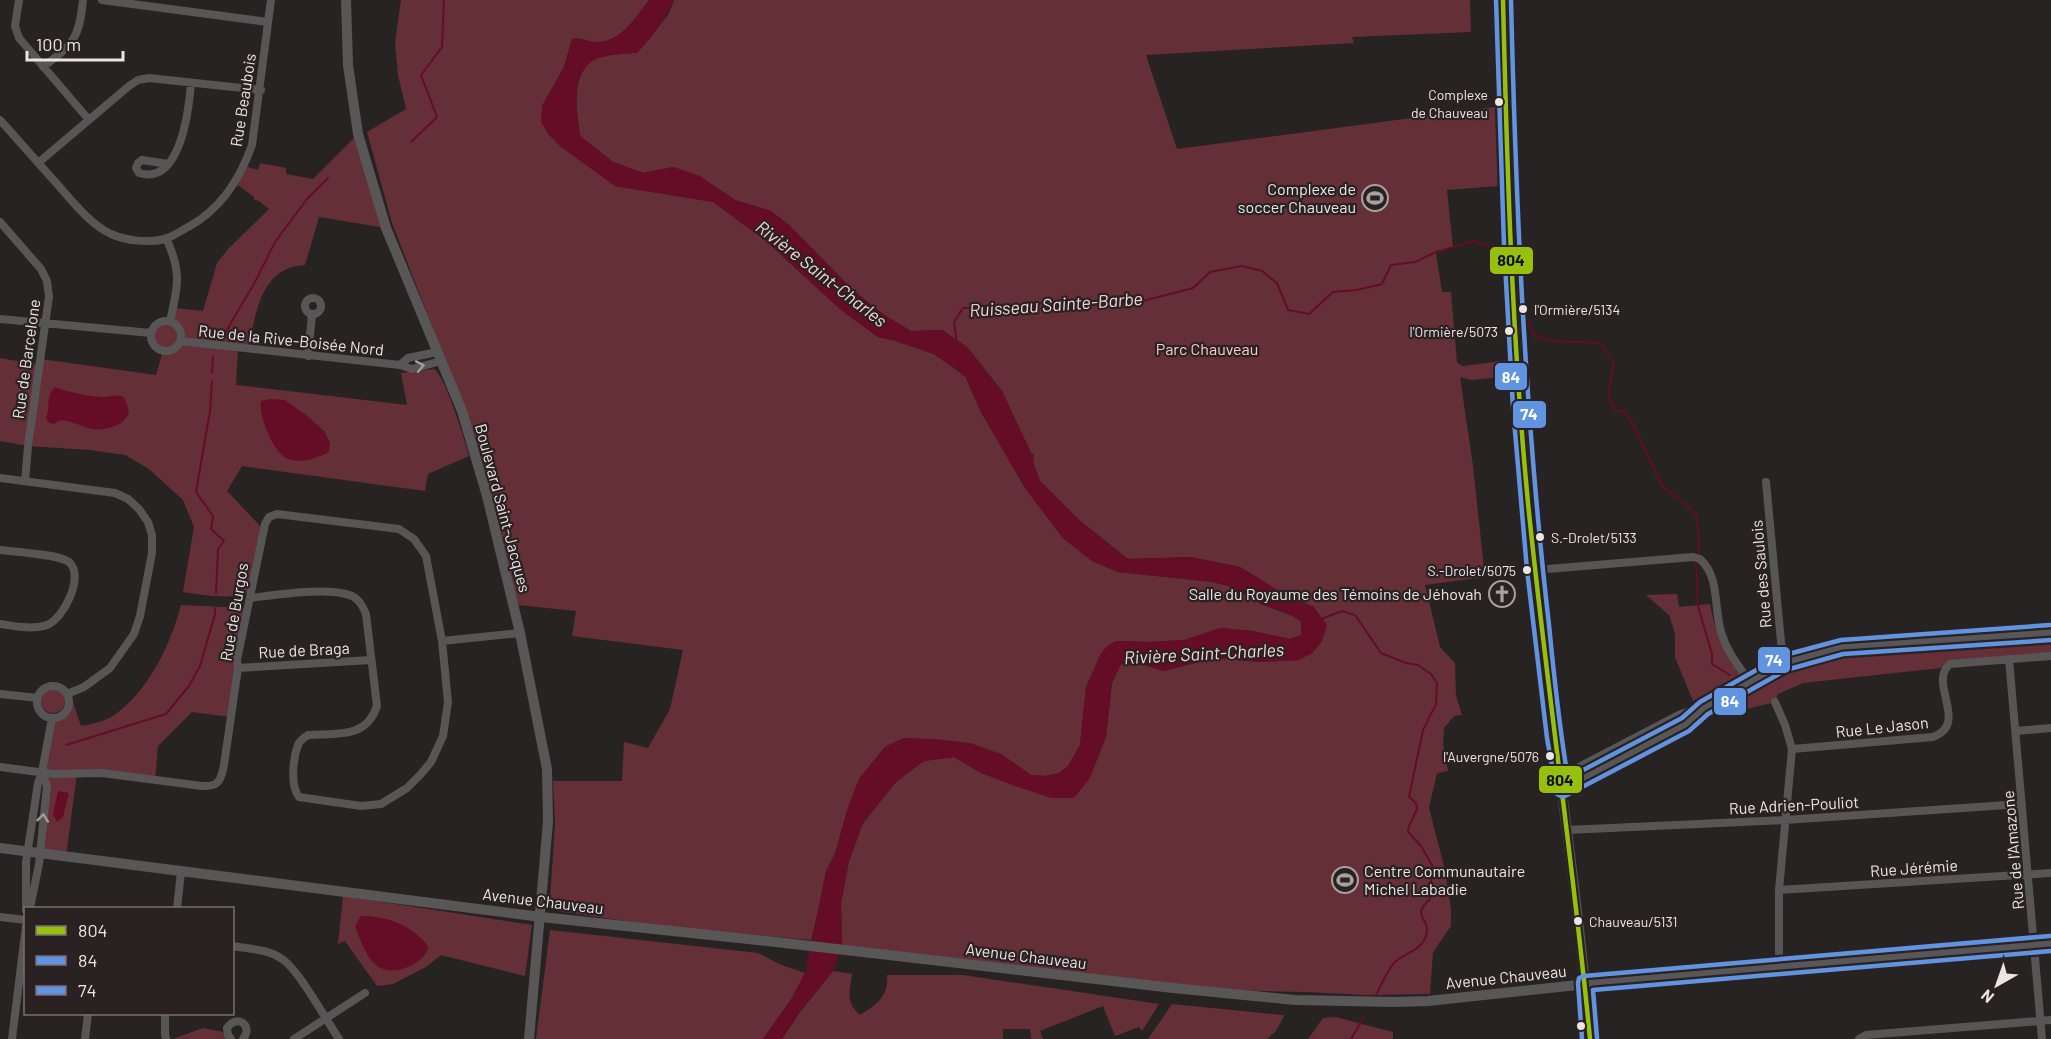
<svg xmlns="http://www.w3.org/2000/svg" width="2051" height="1039" font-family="Barlow,sans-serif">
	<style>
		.green { fill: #652f37 }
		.water { fill: #650c26 }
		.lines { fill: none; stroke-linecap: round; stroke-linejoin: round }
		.stream { stroke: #650c26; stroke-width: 2 }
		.street { stroke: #575555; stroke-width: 8 }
		.secondary { stroke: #585656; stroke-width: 10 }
		.bus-1-casing { stroke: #2a2122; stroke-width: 9 }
		.bus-2-casing { stroke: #2a2122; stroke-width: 9 }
		.bus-3-casing { stroke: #2a2122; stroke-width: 9 }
		.bus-1 { stroke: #97bf0d; stroke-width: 4.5 }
		.bus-2 { stroke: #6094e1; stroke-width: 4.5 }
		.bus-3 { stroke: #6094e1; stroke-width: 4.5 }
		.oneway { stroke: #a19d9d }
		.bus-dot { fill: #ebe5e5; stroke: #2a2122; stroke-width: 2 }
		.labels { text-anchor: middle; stroke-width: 4.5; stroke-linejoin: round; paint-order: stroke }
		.bus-label { font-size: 14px; fill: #ebe5e5; stroke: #2a2122; text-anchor: end }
		.street-label { font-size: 16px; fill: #ebe5e5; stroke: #2a2122 }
		.poi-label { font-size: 16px; fill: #ebe5e5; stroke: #2a2122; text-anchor: end }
		.park-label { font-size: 16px; fill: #ffc8cd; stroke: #2a2122 }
		.water-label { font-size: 18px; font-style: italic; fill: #f3d7d9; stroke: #2a2122 }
		.line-badge { stroke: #2a2122; stroke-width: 2 }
		.badge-label { font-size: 16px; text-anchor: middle; font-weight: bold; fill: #fff }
		.pale-badge-label { font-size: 16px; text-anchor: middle; font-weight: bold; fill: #111 }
	</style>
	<rect width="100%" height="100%" fill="#282323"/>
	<path class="green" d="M401,0H649C636,17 620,44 595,42C586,41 580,37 572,39L564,67L542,106L615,186L713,202L766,241L841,310L878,337L892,340L934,354L965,376L981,412L1025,488L1063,538L1092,561L1118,572L1213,582L1232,587L1261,604L1301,619V635L1290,639L1252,631L1221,628L1184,640L1149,642L1116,641L1086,687L1080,745L1068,766L1059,773L1044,776L1031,775L1001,754L904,738L885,747L859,779L847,811L835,854L826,871L820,905L811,940L660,926L557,911L553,908L550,899L555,824L553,781H622L624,742L648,748L670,709L683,650L572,636L576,611L518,605L493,496L476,439L392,223L367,132L406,109L398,75L395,43Z
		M674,0H1470L1471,32L1352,37L1354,43L1146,55L1177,149L1495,107L1498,186L1447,190L1453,247L1436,253L1442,292H1451L1457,363L1463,366L1509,360L1511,376L1472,380L1460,377L1473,466L1485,577L1425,585L1440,647L1455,663L1456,696L1462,715L1454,716L1444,728L1443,744L1448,771L1437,773L1429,808L1444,866L1451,909V926L1433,952L1430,994L1364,995L1306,992L1223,990L842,945L841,903L849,861L863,823L896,782L915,767L924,761L954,757L981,773L1052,798L1106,737L1112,683L1121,664L1145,665L1163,671L1215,658L1260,662L1298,660L1312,653L1322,641L1314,607L1287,596L1240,567L1191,557L1128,559L1079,520L1040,481L1033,462L1034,455L1031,453L1002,391L967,347L942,330L911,331L884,315L854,291L790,226L771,211L735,200L699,176L673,167L643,173L613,162L580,136C577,113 570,74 594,60C603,55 626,53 637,53L668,15Z
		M358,134L386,228L319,217L305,265C260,267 256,314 248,349L238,348L236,385L407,405L401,373L434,369C446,378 464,438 469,456L428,474L425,491L242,466L227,491L264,530L251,591C230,601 205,595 183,592L194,527L183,500L149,469L125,455L90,450L28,446L0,441V358L40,365L41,359L156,375L163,351C145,340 148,322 170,321L173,308L203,311L217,263L229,248L269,209L259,201L254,200V197L235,183L245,166L258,170L260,163L286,168V174L313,179Z
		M1677,594L1679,607L1710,604C1715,634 1726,651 1742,675L1693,701L1675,657V633L1669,615L1646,595Z
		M181,605L246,608L230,717L192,712L158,746L155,780L77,774L66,856L40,852L48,771L42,772L55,718L61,716L68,707L67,694L70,693L81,726C91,724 104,722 113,716C148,692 170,646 181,605Z
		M2051,642V656L1803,683L1778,694L1775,702L1731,713L1728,706L1777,677L1831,660L1860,656Z
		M41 701a12 12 0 1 1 24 0a12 12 0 1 1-24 0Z
		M343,896L532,925L525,976L441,955L426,967L393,984L377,986L345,941L338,944Z
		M550,930L758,953L779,964L805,973L792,998L763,1039H536Z
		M833,971L852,974C850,992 845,1002 860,1015C876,1005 889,997 887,975H963L1159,1004L1142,1031L1139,1027L1115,1036L1103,1006L1040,1031L1043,1039H1031L1030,1029H1003V1039H782L800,1012Z
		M1172,1004L1283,1015L1284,1016L1276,1031L1267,1039H1148Z
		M1335,1017L1393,1032V1039H1308L1323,1018Z
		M203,1028L223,1032L226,1039H173Z"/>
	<path class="water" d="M649,0H674C665,20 652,37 637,53C626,53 603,55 594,60C569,74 577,113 580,136L613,162L643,173L673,167L699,176L735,200L771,211L790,226L854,291L884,315L911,331L942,330L967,347L1002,391L1031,453L1034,455L1033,462L1040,481L1079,520L1128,559L1191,557L1240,567L1287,596L1314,607L1327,625L1322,641L1312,653L1298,660L1260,662L1215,658L1163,671L1145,665L1121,664L1112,683L1106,737L1090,778L1074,798H1052L1015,786L981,773L954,757L924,761L896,782L863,823L849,861L841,903L842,948L833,971L800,1012L782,1039H763L792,998L805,973L826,871L835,854L847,811L859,779L885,747L904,738L935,739L970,743L1001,754L1031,775L1044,776L1059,773L1068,766L1080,745L1086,687L1100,655L1107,646L1116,641L1149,642L1184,640L1221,628L1252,631L1290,639L1301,635L1302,622L1285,612L1261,604L1232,587L1213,582L1118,572L1092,561L1063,538L1025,488L981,412L965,376L934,354L892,340L878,337L841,310L766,241L713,202L615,186L561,147L548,134L541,122L542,106L564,67L572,39C580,37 586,41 595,42C620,44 636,17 649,0Z
		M55,387C67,392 92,397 105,397C113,396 116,394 124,397L129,411C126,420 122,424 112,427C89,435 82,422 60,420L54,424L48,422L46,418C51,408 45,396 55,387Z
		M271,399L285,400L306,415L324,431L330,443L329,452C317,458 302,464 288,459C274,454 258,415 261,401Z
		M58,791L69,793L63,817L57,822L53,814Z
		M361,916C387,916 412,925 428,946C427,956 418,962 410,966C375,982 365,953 355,926Z"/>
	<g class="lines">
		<path class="stream" d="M411,142L437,117L421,75L442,47L444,0
			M1529,320L1534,335L1553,341L1600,343L1614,363L1608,394L1611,403L1615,410L1624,412L1633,424L1662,486L1690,508L1697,516L1699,549L1696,563L1698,606L1712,654V664L1730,675
			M225,333L255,282L275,242L307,199L328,178
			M957,343L954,322L963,308L1012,306L1039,303L1076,305L1139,302L1193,288L1210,272L1242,266L1262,271L1277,283L1288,310L1309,314L1333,292L1357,290L1382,284L1391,265L1415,262L1436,252L1474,241L1497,250
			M212,373L213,357
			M212,381L210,411L196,492L213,516L211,529L224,541L218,549L216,593
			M1321,619L1342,611L1355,615L1381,653L1406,663L1418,665L1431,674L1437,683L1436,704L1423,730L1409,797L1416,803L1417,809L1409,826L1408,832L1421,846L1432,865L1430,899C1409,918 1432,917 1426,936C1421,951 1404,953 1394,963C1386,972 1381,986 1375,997
			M66,745L166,714L189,686L200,666L215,614V608
			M1351,1039L1364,1017"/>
		<path class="street" d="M19,0L15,26L19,38L89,120
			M102,0L268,22
			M43,67C74,43 79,39 83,0
			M0,120C19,141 38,163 58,185C73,202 90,224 111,234C127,241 149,243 165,239C174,236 182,230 190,226C222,208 240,179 252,145L271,0
			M38,163L129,86L138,80L149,78L261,90
			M168,164L142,160L138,163L136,168L139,173C181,186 189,108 191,83
			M0,222L41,269L47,281L49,297L28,446L25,481
			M166,238C182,272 178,287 170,321
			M305 306a8 8 0 1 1 16 0a8 8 0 1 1-16 0Z
			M0,319L151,333
			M151 336a15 15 0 1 1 30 0a15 15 0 1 1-30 0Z
			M180,341L400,365L412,369L441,361
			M308,356L312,314
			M400,365L408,358L437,352
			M0,478L115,493L128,499L139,509L148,522L152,535V553L140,616L134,634L110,668L84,687L67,694
			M1766,482L1783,663
			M0,550C15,552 58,554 69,562C85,576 64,618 47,625C32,630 14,626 0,624
			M1535,570L1693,557L1700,559C1721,578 1713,610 1722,635C1727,652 1739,666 1749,681
			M442,641L520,633
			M2009,659L2042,1039
			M238,668L371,660
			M37 702a16 16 0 1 1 32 0a16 16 0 1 1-32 0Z
			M0,694L38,698
			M1775,702L1785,725L1792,749L1779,890V966
			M2016,731L2051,728
			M1792,749L1933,737C1970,723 1927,683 1950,664L2051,656
			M0,767L54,774L102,773L202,786C219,787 221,780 224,765L238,668L237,660L265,524L269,517L277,514L399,529L414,539L426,556L442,641L448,702L443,736L431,762L420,775L407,788L381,804L361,806L299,797C290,786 293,758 298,745C300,740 304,738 308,735C338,733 366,739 377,706L366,614C363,607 360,600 352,596C330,586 275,595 250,598
			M1567,830L1785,820L2022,804
			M1779,890L2051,873
			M30,908L39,864L47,786L42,772
			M177,908L181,872
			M26,910V862L38,783L42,772L52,718
			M0,917L26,920
			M232,946C249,949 268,949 282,959C299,970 326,1020 339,1039
			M165,1014V1034L166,1039
			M12,1039L26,926
			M85,1039L88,1014
			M231,1039L228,1035L227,1028C237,1013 254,1026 243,1039
			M294,1039L365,993
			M1859,1039L1866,1035L2051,1020"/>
		<path class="secondary" d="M346,0L348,65L358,134L386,228L462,411L487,496L520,633L547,769L548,822L529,1039
			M1503,0C1507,190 1515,381 1535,570C1551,727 1577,882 1590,1039
			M1560,778L1681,715L1701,709
			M1562,789L1686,724L1704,708L1749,681L1783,663L1842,647L2051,632
			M0,848L541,917L776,942L1173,988L1295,1000L1395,1002L1428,1001L1661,976L2051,943"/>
		<defs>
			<path id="bus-1" d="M1503,0C1507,168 1512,336 1528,503C1546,682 1573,860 1590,1039"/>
			<path id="bus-2" d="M1496,0L1504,245L1513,408L1527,570L1547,738L1557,794L1561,796H1565L1689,731L1708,714L1786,670L1843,654L2051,640
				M1597,1038L1593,990L2051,951"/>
			<path id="bus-3" d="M1511,0C1516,209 1525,417 1549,625C1554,676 1559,727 1568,778L1682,718L1700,702L1781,656L1841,640L2050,625
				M1582,1039L1578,983L1579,978L1584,976L2050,936"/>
		</defs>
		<use href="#bus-1" class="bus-1-casing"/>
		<use href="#bus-2" class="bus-2-casing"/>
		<use href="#bus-3" class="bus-3-casing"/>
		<use href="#bus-1" class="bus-1"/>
		<use href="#bus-2" class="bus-2"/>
		<use href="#bus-3" class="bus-3"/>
	</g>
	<defs><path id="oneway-chevron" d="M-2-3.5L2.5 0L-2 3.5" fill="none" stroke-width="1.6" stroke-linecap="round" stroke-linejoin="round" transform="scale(1.5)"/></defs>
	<g class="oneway">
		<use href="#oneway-chevron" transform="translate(420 366) rotate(-11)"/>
		<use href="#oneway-chevron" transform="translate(43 818) rotate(-84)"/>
	</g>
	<defs>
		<symbol id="stadium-ring" viewBox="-11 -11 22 22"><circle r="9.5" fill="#2a2122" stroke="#a7a1a1" stroke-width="1.5"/><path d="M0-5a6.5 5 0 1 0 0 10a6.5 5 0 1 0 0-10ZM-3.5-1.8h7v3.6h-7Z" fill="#a7a1a1"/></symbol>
		<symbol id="church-ring" viewBox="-11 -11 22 22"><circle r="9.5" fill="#2a2122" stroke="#a7a1a1" stroke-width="1.5"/><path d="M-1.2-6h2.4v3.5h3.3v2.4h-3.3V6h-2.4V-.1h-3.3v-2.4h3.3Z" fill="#a7a1a1"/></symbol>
	</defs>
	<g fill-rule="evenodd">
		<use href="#stadium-ring" x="1360" y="183" width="30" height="30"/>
		<use href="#church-ring" x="1487" y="579" width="30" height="30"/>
		<use href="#stadium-ring" x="1330" y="865" width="30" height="30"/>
	</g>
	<g class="bus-dot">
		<circle cx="1499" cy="102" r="5"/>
		<circle cx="1523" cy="309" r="5"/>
		<circle cx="1509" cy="331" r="5"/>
		<circle cx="1540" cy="537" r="5"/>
		<circle cx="1527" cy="570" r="5"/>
		<circle cx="1550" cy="756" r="5"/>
		<circle cx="1578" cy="921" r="5"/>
		<circle cx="1581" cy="1026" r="5"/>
	</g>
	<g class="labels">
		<g class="bus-label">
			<text x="1488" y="100">Complexe<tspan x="1488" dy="18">de Chauveau</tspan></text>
			<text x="1534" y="315" text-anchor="start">l'Ormière/5134</text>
			<text x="1498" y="337">l'Ormière/5073</text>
			<text x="1551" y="543" text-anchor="start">S.-Drolet/5133</text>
			<text x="1516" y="576">S.-Drolet/5075</text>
			<text x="1539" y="762">l'Auvergne/5076</text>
			<text x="1589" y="927" text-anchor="start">Chauveau/5131</text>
		</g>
		<g class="street-label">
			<text transform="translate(243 100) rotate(-81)" y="6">Rue Beaubois</text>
			<text transform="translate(291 340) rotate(6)" y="6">Rue de la Rive-Boisée Nord</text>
			<text transform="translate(26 359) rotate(-82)" y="6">Rue de Barcelone</text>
			<text transform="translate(503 508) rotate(75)" y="6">Boulevard Saint-Jacques</text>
			<text transform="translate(1761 574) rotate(-95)" y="6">Rue des Saulois</text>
			<text transform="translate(234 612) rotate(-80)" y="6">Rue de Burgos</text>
			<text transform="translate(304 650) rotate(-3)" y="6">Rue de Braga</text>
			<text transform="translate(1882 727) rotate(-6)" y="6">Rue Le Jason</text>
			<text transform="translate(1794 805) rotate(-3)" y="6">Rue Adrien-Pouliot</text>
			<text transform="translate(2013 850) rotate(-95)" y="6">Rue de l'Amazone</text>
			<text transform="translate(1914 868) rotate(-4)" y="6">Rue Jérémie</text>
			<text transform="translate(543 901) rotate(7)" y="6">Avenue Chauveau</text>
			<text transform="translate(1026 956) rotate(7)" y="6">Avenue Chauveau</text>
			<text transform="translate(1506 977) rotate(-6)" y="6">Avenue Chauveau</text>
		</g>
		<g class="poi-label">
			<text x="1356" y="195">Complexe de<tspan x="1356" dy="18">soccer Chauveau</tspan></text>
			<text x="1482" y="600">Salle du Royaume des Témoins de Jéhovah</text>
			<text x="1364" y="877" text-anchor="start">Centre Communautaire<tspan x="1364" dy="18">Michel Labadie</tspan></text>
		</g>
		<g class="park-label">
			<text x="1207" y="355">Parc Chauveau</text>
		</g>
		<g class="water-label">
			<text transform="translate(821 274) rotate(38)" y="6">Rivière Saint-Charles</text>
			<text transform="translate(1056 305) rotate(-4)" y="6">Ruisseau Sainte-Barbe</text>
			<text transform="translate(1204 654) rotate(-3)" y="6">Rivière Saint-Charles</text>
		</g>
	</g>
	<g class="line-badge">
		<rect x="1489" y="246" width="45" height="29" rx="6" fill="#97bf0d"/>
		<rect x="1494" y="362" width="34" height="29" rx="6" fill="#6094e1"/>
		<rect x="1512" y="400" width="35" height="29" rx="6" fill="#6094e1"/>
		<rect x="1757" y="646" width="34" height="28" rx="6" fill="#6094e1"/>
		<rect x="1713" y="687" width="34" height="29" rx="6" fill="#6094e1"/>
		<rect x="1538" y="765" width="45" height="29" rx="6" fill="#97bf0d"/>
	</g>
	<g class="badge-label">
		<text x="1511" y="383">84</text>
		<text x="1529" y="420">74</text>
		<text x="1774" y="666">74</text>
		<text x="1730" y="707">84</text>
	</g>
	<g class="pale-badge-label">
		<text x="1511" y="266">804</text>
		<text x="1560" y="786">804</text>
	</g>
	<rect x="24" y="907" width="210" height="108" fill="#2a2122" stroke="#776f70" stroke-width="1.5"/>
	<rect x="36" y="926" width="30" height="9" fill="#97bf0d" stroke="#776f70" stroke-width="1.5"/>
	<text x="78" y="937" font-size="18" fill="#ebe5e5">804</text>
	<rect x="36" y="956" width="30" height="9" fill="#6094e1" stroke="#776f70" stroke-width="1.5"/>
	<text x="78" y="967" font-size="18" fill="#ebe5e5">84</text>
	<rect x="36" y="986" width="30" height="9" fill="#6094e1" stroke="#776f70" stroke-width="1.5"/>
	<text x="78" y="997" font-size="18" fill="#ebe5e5">74</text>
	<g transform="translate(1997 985) rotate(220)" stroke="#2a2122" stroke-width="4.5" paint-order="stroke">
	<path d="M0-4.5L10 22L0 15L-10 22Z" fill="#ebe5e5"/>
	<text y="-9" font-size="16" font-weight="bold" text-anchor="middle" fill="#ebe5e5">N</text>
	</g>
	<path d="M27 51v9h96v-9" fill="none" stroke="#ebe5e5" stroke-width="3"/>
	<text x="36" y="51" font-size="18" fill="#ebe5e5" stroke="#2a2122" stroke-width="4.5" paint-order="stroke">100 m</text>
</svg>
